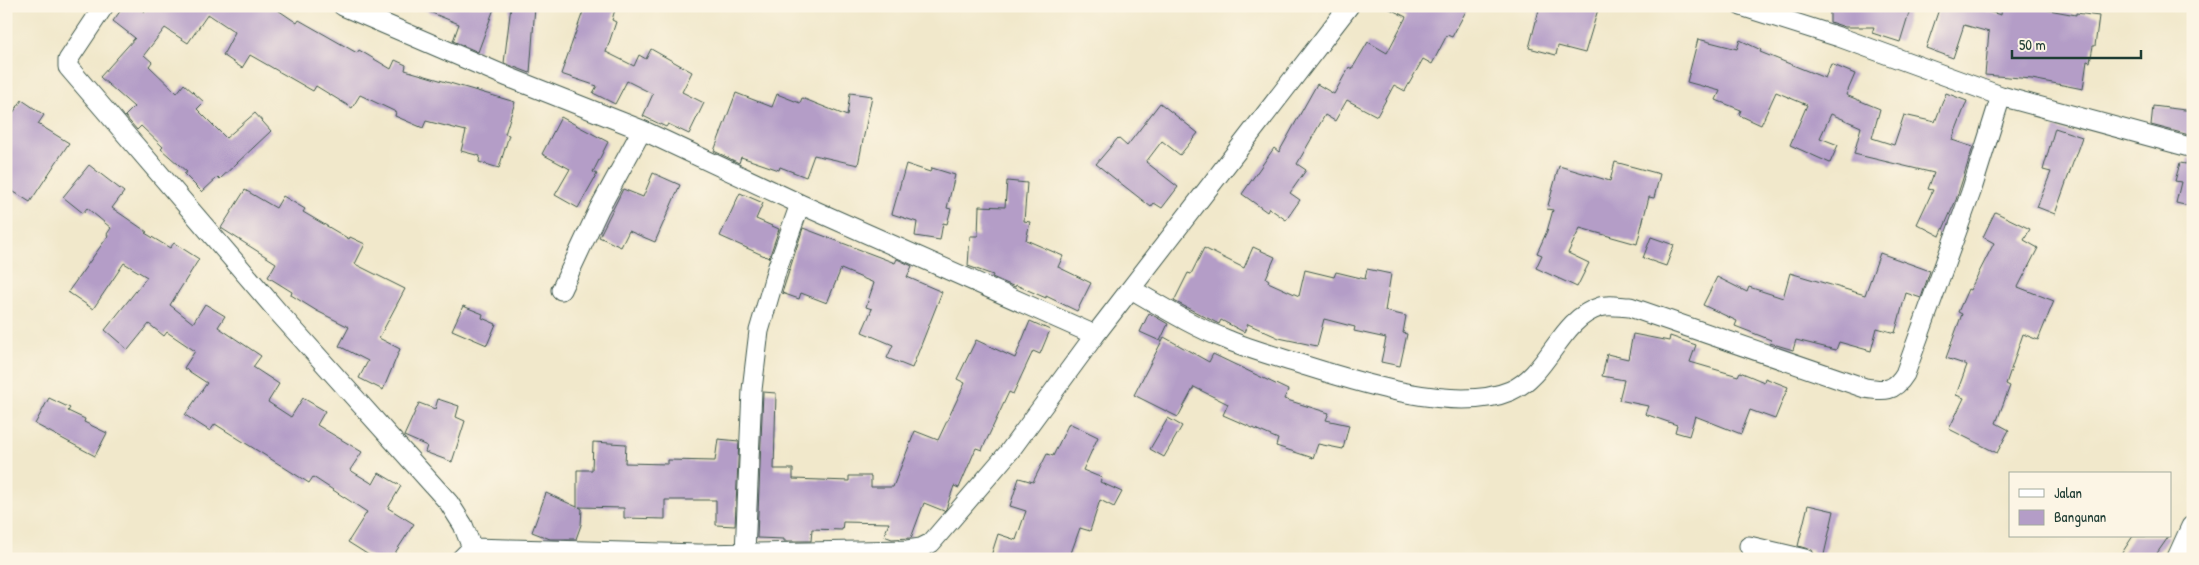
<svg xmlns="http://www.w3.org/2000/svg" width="2199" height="565" font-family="'Patrick Hand',sans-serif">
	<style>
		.building { fill: #b49dc7 }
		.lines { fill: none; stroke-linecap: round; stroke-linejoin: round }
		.minor-casing { stroke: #3e574b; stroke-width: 21 }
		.tertiary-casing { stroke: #3e574b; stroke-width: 26 }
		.minor { stroke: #fff; stroke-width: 19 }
		.tertiary { stroke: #fff; stroke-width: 24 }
	</style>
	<rect width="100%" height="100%" fill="#fcf5e5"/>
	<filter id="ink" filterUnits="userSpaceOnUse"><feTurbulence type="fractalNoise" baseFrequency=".02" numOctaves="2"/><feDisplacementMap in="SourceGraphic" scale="10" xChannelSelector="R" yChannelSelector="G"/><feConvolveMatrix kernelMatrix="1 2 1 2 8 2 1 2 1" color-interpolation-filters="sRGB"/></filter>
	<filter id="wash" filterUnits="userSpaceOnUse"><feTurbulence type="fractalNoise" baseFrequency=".0096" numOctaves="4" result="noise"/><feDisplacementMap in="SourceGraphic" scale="20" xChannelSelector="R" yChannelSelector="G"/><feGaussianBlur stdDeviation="1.12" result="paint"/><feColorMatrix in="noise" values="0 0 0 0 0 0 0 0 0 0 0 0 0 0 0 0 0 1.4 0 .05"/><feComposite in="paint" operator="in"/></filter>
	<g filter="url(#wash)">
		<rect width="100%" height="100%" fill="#f1e8cb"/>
		<g id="blocks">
			<path class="building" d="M124,6H137L144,12L148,6H272L297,23L299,20L357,53L359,50L391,69L395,60L406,65L405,70L515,102L505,134L509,135L499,168L479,162L480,156L461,151L466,131L426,121L423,128L395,116L396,112L360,95L352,108L316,86L313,91L250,55L242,68L223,55L235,32L208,14L188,43L165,28L144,55L152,62L149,66L177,93L184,84L204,102L197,109L226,138L255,113L271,131L220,179L218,177L202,192L184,174L187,172L161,149L163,147L141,126L137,130L125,116L134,107L100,77L135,38L113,21Z
				M415,6H495L478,52L453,41L459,24Z
				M511,6H535L530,73L504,63Z
				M585,6H616L612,20L616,22L606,52L634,66L639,55L646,59L651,49L692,72L682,92L704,103L689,134L668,124L666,127L643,116L653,94L627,81L615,104L593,93L597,86L561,74Z
				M1384,6H1458L1466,11L1452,37L1447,35L1432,64L1423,59L1405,91L1394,85L1377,116L1347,100L1335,121L1325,115L1297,164L1306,170L1290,193L1300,200L1286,220L1269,208L1267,212L1242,194L1274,148L1279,152L1317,84L1334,94L1349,67L1352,69L1368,42L1387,53L1406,17Z
				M1540,6H1599L1585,53L1558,46L1556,55L1529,48Z
				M1830,6H1911L1900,42L1872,33L1874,27H1845L1830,22Z
				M1940,6H1969L2001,15L2002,6H2027L2076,15V13L2099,16L2095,46H2093L2090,62L2087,61L2083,89L2032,79L1985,75L1989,32L1964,25L1953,58L1926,48Z
				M1698,39L1737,49L1740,40L1761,50L1760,52L1825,78L1831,64L1855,74L1846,95L1880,109L1872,138L1894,145L1904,115L1935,122L1946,93L1967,101L1952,140L1973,147L1956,200L1940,236L1917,224L1933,190L1928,189L1934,173L1854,154L1861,127L1831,114L1820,138L1838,145L1830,163L1790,145L1807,105L1776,92L1761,125L1739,115L1741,110L1716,100L1720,91L1687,82Z
				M736,93L772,107L777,94L800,103L802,98L847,116L850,93L872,96L858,165L814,155L806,177L780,167L779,170L741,157L739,163L714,151Z
				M22,100L44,115L38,124L69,143L30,202L6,187V123Z
				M1160,103L1198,133L1180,155L1162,141L1146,162L1178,187L1162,208L1154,203L1151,207L1096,164L1118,138L1127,146Z
				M2153,106L2193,111V136L2151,125Z
				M561,117L608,142L593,172L597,174L578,208L555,195L570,169L542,154Z
				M2055,128L2082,137L2055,214L2037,207L2051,172L2043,170Z
				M2188,158L2193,159V207L2176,203L2181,182L2175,181L2180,163L2186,164Z
				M1615,162L1660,174L1654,198L1649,197L1637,244L1580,228L1568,253L1589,263L1577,287L1536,268L1542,255L1537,253L1547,231L1553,210L1547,209L1559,166L1610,181Z
				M906,164L930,172L932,168L955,175L947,208L951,209L947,224L943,223L940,240L915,236L917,222L892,214Z
				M89,165L124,192L112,208L147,232L145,233L170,248L174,243L199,259L170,305L193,323L205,304L225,316L218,327L261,356L253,367L279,384L268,402L291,417L303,398L325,411L317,425L362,452L350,470L373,484L379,473L401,486L388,508L414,524L391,559H375L348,542L367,512L313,477L309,483L215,424L210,431L185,415L207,383L184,368L195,351L167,332L164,336L149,324L128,350L105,330L147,277L124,263L93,309L68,292L108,236L107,234L111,228L87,208L83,213L63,197Z
				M653,173L680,185L655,242L629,231L621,247L599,237L623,189L643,197Z
				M1007,181L1027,183L1024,221L1030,222L1026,240L1063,256L1058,267L1091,283L1077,311L1046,296V298L1016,285L1015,287L992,277L993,275L968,266L970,236H978L979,206L1005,207Z
				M245,190L276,208L283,196L305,209L303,212L349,239L350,237L365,244L355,264L405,289L379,338L400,349L383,390L359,378L368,361L339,346L349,327L317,311L291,295L292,292L268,277L276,263L221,228Z
				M740,193L763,203L756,219L779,229L769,258L720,236Z
				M1995,212L2030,229L2024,240L2038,248L2018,287L2054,301L2038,340L2023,334L2006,384L2010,386L1996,423L2009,430L1997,453L1949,429L1964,398L1956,395L1967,365L1946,358L1962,314L1958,312L1968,289L1970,290L1994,243L1983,237Z
				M803,228L895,263L897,259L912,266L907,277L942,292L912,368L887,358L893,345L862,332L872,309L866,307L874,283L841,269L827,303L801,293L799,299L782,293Z
				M1651,237L1674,245L1666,266L1643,258Z
				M1253,247L1275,257L1266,278L1269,280L1268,282L1299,296L1305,270L1334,277L1336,272L1365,279L1367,269L1391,274L1385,311L1406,316L1403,333L1407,334L1400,366L1381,362L1386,338L1354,331L1355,327L1324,319L1317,346L1279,338L1248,324L1244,332L1221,320L1219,324L1174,301L1188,273L1191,274L1204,248L1244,268Z
				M1880,253L1930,271L1921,298L1906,293L1895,333L1877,328L1871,351L1839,342L1836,350L1796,340L1793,350L1770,343L1771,340L1735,326L1737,321L1703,305L1717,277L1747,292L1749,287L1783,298L1790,273L1865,295Z
				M463,306L483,314L482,318L496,324L487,345L452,330Z
				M1149,313L1168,324L1160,341L1140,332Z
				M1030,321L1050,330L1040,354L1033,351L1013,394L1009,392L982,450L976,448L959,488L954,486L946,509L944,511L924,503L911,538L892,539L884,536L889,523L843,522L842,530L812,529L811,541H784V539L757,538L763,392L776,393L774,469H793V479L849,481V476H871V487H893L915,431L938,440L965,383L957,379L976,340L1015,358Z
				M1633,334L1669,341L1670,336L1696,345L1690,362L1738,376L1740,372L1764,382L1765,378L1788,387L1775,419L1750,410L1741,434L1695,416L1689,436L1675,432L1677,425L1645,414L1648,406L1619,400L1624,380L1602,376L1607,354L1628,359Z
				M1164,337L1209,362L1213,354L1288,390L1284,399L1329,413L1326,420L1349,425L1343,449L1318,444L1313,458L1276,446L1278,439L1223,415L1228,404L1194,387L1178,417L1134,395Z
				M49,398L70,408L68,411L85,419L84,422L107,433L95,456L35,424Z
				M438,399L459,406L456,417L465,421L452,462L425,452L427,446L404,436L419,403L435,409Z
				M1168,418L1182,426L1164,457L1150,449Z
				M1069,423L1098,437L1083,470L1102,478L1100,482L1122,492L1114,507L1100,500L1090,531L1080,528L1070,556L1068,555L1066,559H990L998,534L1016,540L1026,511L1010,506L1019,478L1033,482L1047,454L1053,456Z
				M718,439L739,441L735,526L716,525V500H665V519L624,518V508L579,507L582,509L581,525L576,539H550L532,532L546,493L577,507V470H592L593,442L626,444L625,463L668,464V460L715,461Z
				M1808,505L1834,511L1823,559H1816L1812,550L1798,546Z
				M2133,536H2169L2153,559H2118Z"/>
		</g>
	</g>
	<g filter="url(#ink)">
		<use href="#blocks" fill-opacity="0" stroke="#3e574b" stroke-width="1"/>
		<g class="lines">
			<defs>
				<path id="minor" d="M104,6L68,60V67L278,312L449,503L463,525L472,548
					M343,6L508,77L642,130L800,204L1095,335
					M1741,6L1839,37L2001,96L2193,148
					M1131,289C1162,307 1194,327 1228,340C1252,350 1278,357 1303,365C1357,382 1456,414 1510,391C1549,375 1559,319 1600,307C1609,304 1621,307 1630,307L1865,388C1885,391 1894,392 1905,374L1971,192L2001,96
					M561,290L599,209L642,130
					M1749,546L1805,559
					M745,553L752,390L759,331L777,269L800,204
					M461,559L472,548L699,554L907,550L921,548L931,543L1009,452L1095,335L1349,6"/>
				<path id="tertiary" d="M2179,559L2193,528"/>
			</defs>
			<use href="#minor" class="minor-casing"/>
			<use href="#tertiary" class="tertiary-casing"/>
			<use href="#minor" class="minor"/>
			<use href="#tertiary" class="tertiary"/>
		</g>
	</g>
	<rect width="2199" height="565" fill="none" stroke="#fcf5e5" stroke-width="25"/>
	<rect x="2009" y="472" width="162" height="65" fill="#fcf5e5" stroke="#a4ab9e"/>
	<rect x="2019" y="489" width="25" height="8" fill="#ffffff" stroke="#a4ab9e"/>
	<text x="2054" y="498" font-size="15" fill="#1f3d34">Jalan</text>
	<rect x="2019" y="510" width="25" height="15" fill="#b49dc7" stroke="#a4ab9e"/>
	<text x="2054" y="522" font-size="15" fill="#1f3d34">Bangunan</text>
	<path d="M2012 50v8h129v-8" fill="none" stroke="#1f3d34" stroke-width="2.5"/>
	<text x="2019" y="50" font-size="15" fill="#1f3d34" stroke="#fcf5e5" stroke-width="4" paint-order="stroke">50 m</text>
</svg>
